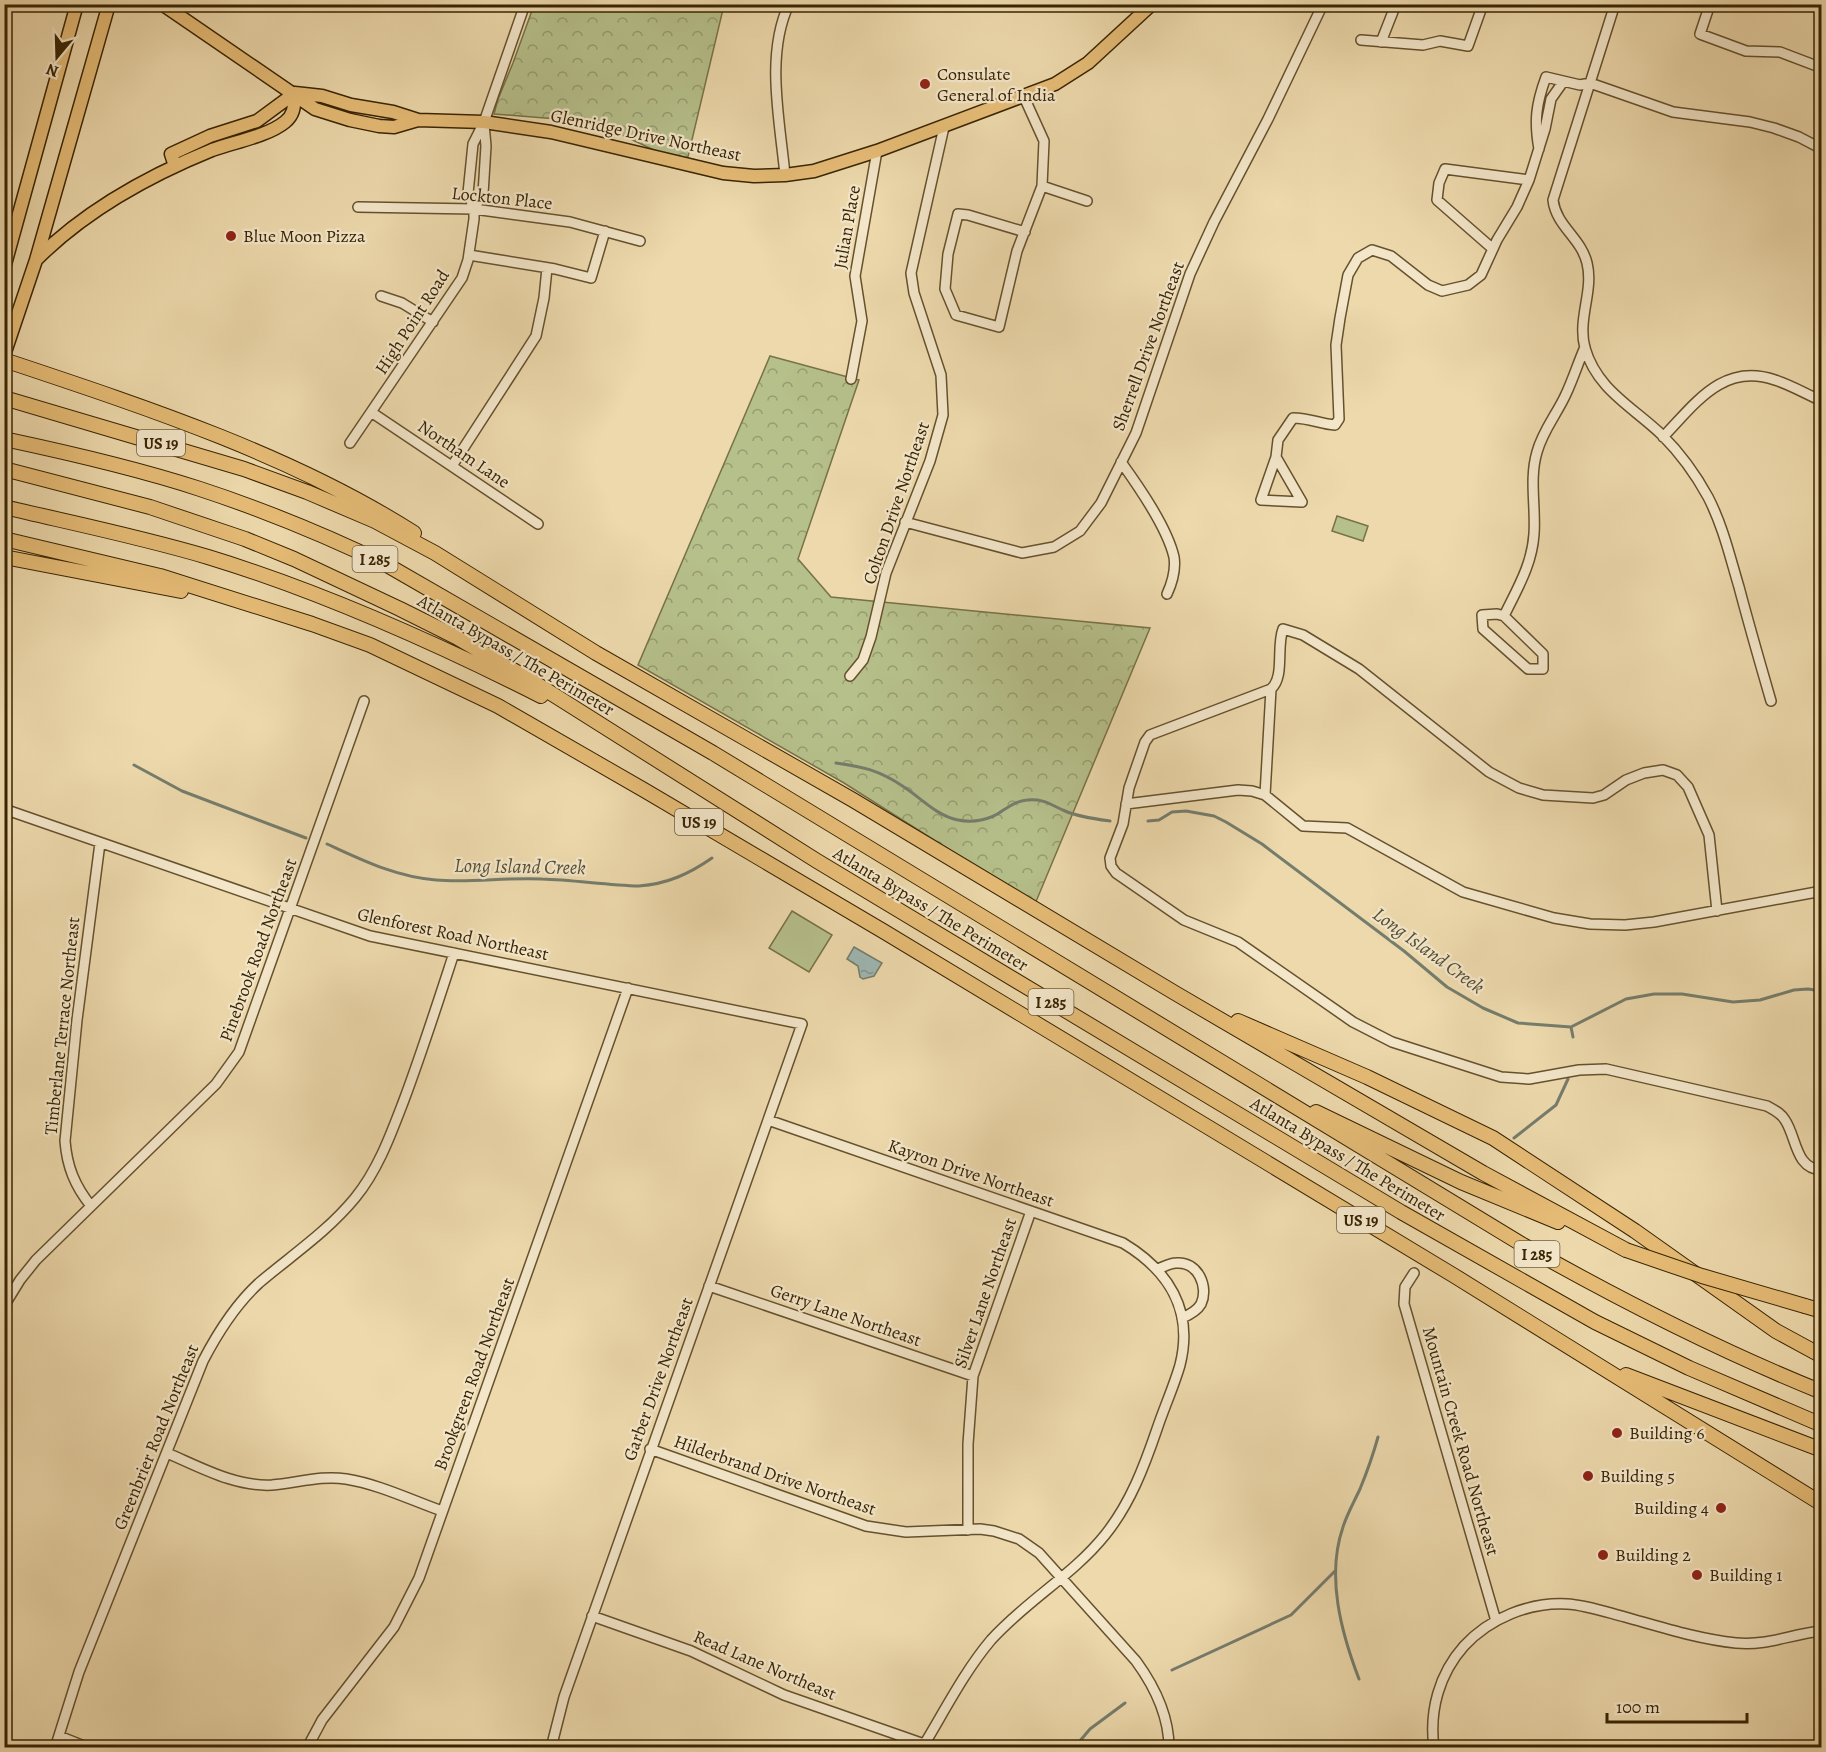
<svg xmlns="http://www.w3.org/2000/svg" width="1826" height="1752" font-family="Alegreya,serif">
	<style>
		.forest { fill: url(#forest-crowns); stroke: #777247; stroke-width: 1.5 }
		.park { fill: #b6c08b; stroke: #777247; stroke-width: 1.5 }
		.water { fill: url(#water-ripples); stroke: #757d6d; stroke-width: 1.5 }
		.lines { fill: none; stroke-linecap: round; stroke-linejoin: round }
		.stream { stroke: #757d6d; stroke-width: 3 }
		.minor-casing { stroke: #65512d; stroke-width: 12 }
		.major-casing { stroke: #382403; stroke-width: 15 }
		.highway-casing { stroke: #382403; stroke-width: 16 }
		.minor { stroke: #f3e6c9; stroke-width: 9 }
		.major { stroke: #e6bc76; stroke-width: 12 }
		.highway { stroke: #e6bc76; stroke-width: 14 }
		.highway-bridge-casing { stroke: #382403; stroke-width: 16; stroke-linecap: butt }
		.highway-bridge { stroke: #e6bc76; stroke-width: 14 }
		.poi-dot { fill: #8f2418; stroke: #f3e6c9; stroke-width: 2 }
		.labels { text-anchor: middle; stroke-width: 4.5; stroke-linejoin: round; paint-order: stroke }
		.shield { fill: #f3e6c9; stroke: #705e3e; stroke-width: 1.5 }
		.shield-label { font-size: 16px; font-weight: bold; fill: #382403 }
		.poi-label { font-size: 18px; fill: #382403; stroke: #f3e6c9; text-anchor: start }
		.street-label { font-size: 18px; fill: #382403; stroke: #f3e6c9 }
		.water-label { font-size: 20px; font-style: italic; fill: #565038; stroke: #f3e6c9 }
	</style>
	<defs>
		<pattern id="forest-crowns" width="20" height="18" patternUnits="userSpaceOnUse" patternTransform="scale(1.5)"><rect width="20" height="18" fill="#b6c08b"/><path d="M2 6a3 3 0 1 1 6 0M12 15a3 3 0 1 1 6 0" fill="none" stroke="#959c6f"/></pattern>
		<pattern id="water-ripples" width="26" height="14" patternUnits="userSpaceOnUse" patternTransform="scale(1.5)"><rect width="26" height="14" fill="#9db8b4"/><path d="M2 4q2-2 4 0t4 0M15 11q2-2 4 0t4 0" fill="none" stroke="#819590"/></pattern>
	</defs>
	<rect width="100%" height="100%" fill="#edd9ac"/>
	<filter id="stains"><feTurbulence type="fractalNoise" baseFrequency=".00333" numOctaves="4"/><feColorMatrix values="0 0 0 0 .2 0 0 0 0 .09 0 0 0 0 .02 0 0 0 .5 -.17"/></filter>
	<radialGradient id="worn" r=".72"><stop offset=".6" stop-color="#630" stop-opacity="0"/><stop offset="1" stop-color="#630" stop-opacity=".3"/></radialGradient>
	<path class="forest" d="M534,5H724L686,165L594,122L494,114L498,99L513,63Z
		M770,356L859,380L798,559L831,597L1150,628L1035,904L844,783L638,665Z"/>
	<path class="park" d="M1337,516L1368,526L1363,541L1332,531Z
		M792,911L832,935L809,972L769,948Z"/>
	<path class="water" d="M854,947L882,963L874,976L863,979L860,977L858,966L847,959Z"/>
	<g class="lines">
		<path class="stream" d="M836,763C864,767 879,770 904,787C921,798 937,816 958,820C973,823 990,820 1002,811C1010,806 1017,801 1027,800C1043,798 1051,805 1065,811C1079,817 1095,819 1110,821
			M134,765L182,791L306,838
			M1148,821L1159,820L1172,812L1186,811L1214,816L1226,822L1262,844L1404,951L1447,987L1483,1008L1518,1023L1571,1027L1626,999L1654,994H1682L1733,1002L1760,1000L1794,990L1808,989L1822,991
			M327,844C362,860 396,877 436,880C471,883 507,877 542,879C574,880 606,885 639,886C667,884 689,874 712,858
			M1571,1027L1573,1037
			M1514,1138L1556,1105L1568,1079
			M1172,1670L1291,1615L1335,1571
			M1359,1679C1341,1632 1326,1576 1343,1527C1347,1514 1354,1502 1360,1489C1367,1472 1373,1455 1378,1437
			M1074,1748L1090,1729L1125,1703"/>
		<defs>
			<path id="minor" d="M1615,4L1553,200C1556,226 1581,238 1587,263C1594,291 1577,319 1585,348C1597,390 1633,407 1662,435C1680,453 1696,475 1708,497C1723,526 1730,557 1739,587C1749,625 1760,663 1771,701
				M1710,4L1700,34L1746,51L1780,52L1822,68
				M1361,40L1423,45L1440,41L1468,46L1483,4
				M1381,42L1396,4
				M1024,97L1044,141L1042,186L1017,251L999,327L956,315L945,289L948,254L958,214L968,215L1025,232
				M1539,149C1534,121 1536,104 1546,77L1580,85L1590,83L1673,112L1750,122L1774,128L1799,137L1822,149
				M785,175C780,121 765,55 789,4
				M1042,186L1087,201
				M358,207L474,209L570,222L640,241
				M474,209L483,194L486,146L484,124
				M1493,249L1437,200L1439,183L1445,169L1529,180
				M469,255L555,269L591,278L605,231
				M381,296L402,303L433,322
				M851,379L862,321L855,276L877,151
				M371,412L538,524
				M1663,437C1695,404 1723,362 1775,380C1791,385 1806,394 1822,401
				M350,443L462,278L468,260L474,219V209L468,193L473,144L484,122L525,4
				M1276,457L1261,500L1302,502
				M1121,462C1139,487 1167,527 1174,557C1176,570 1172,583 1167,594
				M452,466L536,336L544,298L547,268
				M1302,502L1276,457L1278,440L1293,418C1310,418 1320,424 1335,425L1339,419L1336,345L1340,318L1348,275L1358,258L1372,250L1391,256L1428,285L1442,291L1468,285L1481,275L1497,240L1517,207L1529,180L1545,129L1551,99L1563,82
				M905,522L1022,553L1054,547L1080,531L1101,503L1136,433L1190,274L1214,222L1268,119L1323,4
				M1504,616L1497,614L1482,615L1483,629L1528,669H1543V654L1504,616C1517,589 1532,565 1534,534C1536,507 1529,479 1537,452C1543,430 1557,414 1566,394C1573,379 1578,363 1585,347
				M850,676L863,660L871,637L886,573L930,461L943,415L941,375L914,293L911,273L944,127
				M1271,689L1150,735L1145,742L1129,788L1123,824L1110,858L1111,866L1116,873L1184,920L1238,942L1353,1022L1392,1042L1501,1077L1529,1079L1579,1070L1606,1069L1767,1106C1774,1110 1781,1113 1785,1120C1797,1138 1795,1169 1822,1170
				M1265,795L1271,689C1285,677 1276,647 1283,629L1303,635L1359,669L1489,772L1519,788L1543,795L1593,798L1604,795L1626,780L1644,773L1663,770L1677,775L1688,787L1709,835L1717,911
				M1126,804L1238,790L1252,791L1265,795L1303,826L1347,828L1463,892L1554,918L1590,924L1625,925L1654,922L1822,891
				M4,809L370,936L802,1024L564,1697L551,1748
				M768,1120L1123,1243C1168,1270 1194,1310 1180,1365C1174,1386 1164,1408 1157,1429C1144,1467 1130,1504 1105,1535C1073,1575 1026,1601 991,1640C964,1672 944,1712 922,1748
				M91,1206C75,1186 67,1167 65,1141L77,1020L100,843
				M1158,1269C1163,1267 1170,1263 1176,1263C1198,1261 1209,1287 1201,1304C1197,1311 1189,1315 1182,1318
				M1414,1273L1405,1287L1404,1304L1496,1621
				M709,1286L973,1376
				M4,1306L20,1280L36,1260L216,1084L239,1052L364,701
				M650,1449L866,1526L906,1532L980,1529L994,1531L1019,1539L1039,1553L1136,1661C1155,1687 1169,1715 1169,1748
				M167,1453C200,1467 235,1487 272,1485C297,1483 321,1475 346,1479C378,1484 411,1500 442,1511
				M968,1530V1444L973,1376L1031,1211
				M592,1616L691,1651L784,1695L924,1744
				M59,1736L89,1748
				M55,1748L79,1672L203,1361C218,1332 235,1305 259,1283C292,1255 327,1232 355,1198C378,1170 391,1134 404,1100C422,1052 438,1002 454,953
				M307,1748L322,1720L394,1627L419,1578L628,988
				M1434,1748C1429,1711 1439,1674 1464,1646C1490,1618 1529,1602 1567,1604C1586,1605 1606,1612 1625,1617C1661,1627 1698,1639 1736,1643C1769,1646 1790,1634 1822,1631"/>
			<path id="major" d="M162,4L315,109L350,120L379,126L394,127L418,120
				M295,93L322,96L351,105L393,112L418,120L484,122L551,132L723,173L754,176L785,175L814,171L877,151L1055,84L1088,63L1152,4
				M175,166L171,154L210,136L257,121L295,93
				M37,259C86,210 148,176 212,150C234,142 268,136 285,122C295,114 294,105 295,93
				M4,268L77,4
				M4,355L36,260L109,4"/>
			<path id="highway" d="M4,360C142,406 292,455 414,533
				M4,398L244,469L307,492L375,521L435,553L596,653L853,800L1175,993L1483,1173L1626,1250
				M4,439C70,453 136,468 200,489C264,510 327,536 387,565L713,753L1523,1245C1620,1300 1718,1350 1822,1392
				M4,469L150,507L245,539L294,559L400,609L456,637L527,678L817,861L1401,1212L1595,1322L1689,1368L1822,1425
				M4,507C72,523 141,537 208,557C323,592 434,642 541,696
				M4,539L160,576L312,624L370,645L498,706L644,790L883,931L1453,1275L1822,1504
				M4,557L181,591
				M1238,1021L1367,1077L1493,1138L1635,1231L1776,1331L1822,1356
				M1316,1112L1461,1182L1558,1222
				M1805,1306L1822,1311
				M1626,1375L1822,1450"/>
		</defs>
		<use href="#minor" class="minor-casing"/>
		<use href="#major" class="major-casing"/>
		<use href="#highway" class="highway-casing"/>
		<use href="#minor" class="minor"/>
		<use href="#major" class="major"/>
		<use href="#highway" class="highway"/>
		<defs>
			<path id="highway-bridge" d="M1626,1250L1702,1276L1805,1306"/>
		</defs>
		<use href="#highway-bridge" class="highway-bridge-casing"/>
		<use href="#highway-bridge" class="highway-bridge"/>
	</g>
	<g class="poi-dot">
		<circle cx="925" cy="84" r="6"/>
		<circle cx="231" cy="236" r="6"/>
		<circle cx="1617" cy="1433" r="6"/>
		<circle cx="1588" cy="1476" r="6"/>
		<circle cx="1721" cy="1508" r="6"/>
		<circle cx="1603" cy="1555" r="6"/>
		<circle cx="1697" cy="1575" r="6"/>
	</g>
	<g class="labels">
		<g class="shield">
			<rect x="137" y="430" width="48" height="26" rx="4.5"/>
			<rect x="352.5" y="546" width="45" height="26" rx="4.5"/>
			<rect x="675" y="809" width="48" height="26" rx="4.5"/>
			<rect x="1028.5" y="989" width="45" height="26" rx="4.5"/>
			<rect x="1337" y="1207" width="48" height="26" rx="4.5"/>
			<rect x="1514.5" y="1241" width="45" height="26" rx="4.5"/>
		</g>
		<g class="shield-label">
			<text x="161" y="449">US 19</text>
			<text x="375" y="565">I 285</text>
			<text x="699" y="828">US 19</text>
			<text x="1051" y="1008">I 285</text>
			<text x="1361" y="1226">US 19</text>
			<text x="1537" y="1260">I 285</text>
		</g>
		<g class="poi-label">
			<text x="937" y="80">Consulate<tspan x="937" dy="21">General of India</tspan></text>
			<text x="243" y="242">Blue Moon Pizza</text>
			<text x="1629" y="1439">Building 6</text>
			<text x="1600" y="1482">Building 5</text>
			<text x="1709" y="1514" text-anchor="end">Building 4</text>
			<text x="1615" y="1561">Building 2</text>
			<text x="1709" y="1581">Building 1</text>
		</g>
		<g class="street-label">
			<text transform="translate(646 135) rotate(12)" y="6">Glenridge Drive Northeast</text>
			<text transform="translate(502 198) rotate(6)" y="6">Lockton Place</text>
			<text transform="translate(847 227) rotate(-80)" y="6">Julian Place</text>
			<text transform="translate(412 322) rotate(-57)" y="6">High Point Road</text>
			<text transform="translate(1148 346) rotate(-70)" y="6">Sherrell Drive Northeast</text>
			<text transform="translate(464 454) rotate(34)" y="6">Northam Lane</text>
			<text transform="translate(896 503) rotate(-71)" y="6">Colton Drive Northeast</text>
			<text transform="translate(516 655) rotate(30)" y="6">Atlanta Bypass / The Perimeter</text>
			<text transform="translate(931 909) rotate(31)" y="6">Atlanta Bypass / The Perimeter</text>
			<text transform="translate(453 934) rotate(12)" y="6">Glenforest Road Northeast</text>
			<text transform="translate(258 950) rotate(-70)" y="6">Pinebrook Road Northeast</text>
			<text transform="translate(62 1026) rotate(-84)" y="6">Timberlane Terrace Northeast</text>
			<text transform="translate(1348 1159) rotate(31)" y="6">Atlanta Bypass / The Perimeter</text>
			<text transform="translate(971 1173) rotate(19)" y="6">Kayron Drive Northeast</text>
			<text transform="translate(985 1293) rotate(-71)" y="6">Silver Lane Northeast</text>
			<text transform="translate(846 1315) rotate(19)" y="6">Gerry Lane Northeast</text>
			<text transform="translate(474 1374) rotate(-70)" y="6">Brookgreen Road Northeast</text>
			<text transform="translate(658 1379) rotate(-70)" y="6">Garber Drive Northeast</text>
			<text transform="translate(156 1437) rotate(-68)" y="6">Greenbrier Road Northeast</text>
			<text transform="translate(1461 1441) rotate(74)" y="6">Mountain Creek Road Northeast</text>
			<text transform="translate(775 1475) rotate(19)" y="6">Hilderbrand Drive Northeast</text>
			<text transform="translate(765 1665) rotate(23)" y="6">Read Lane Northeast</text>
		</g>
		<g class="water-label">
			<text transform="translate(520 866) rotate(1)" y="7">Long Island Creek</text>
			<text transform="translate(1429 950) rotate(36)" y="7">Long Island Creek</text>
		</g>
	</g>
	<rect width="1826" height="1752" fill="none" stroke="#edd9ac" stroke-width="24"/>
	<rect x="6" y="6" width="1814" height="1740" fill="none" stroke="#382403" stroke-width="3"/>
	<rect x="12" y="12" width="1802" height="1728" fill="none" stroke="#382403" stroke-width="1.5"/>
	<g transform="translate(57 57) rotate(199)" stroke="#f3e6c9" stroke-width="4.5" paint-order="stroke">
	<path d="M0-4.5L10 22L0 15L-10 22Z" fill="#382403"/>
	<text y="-9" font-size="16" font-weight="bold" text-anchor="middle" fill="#382403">N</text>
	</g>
	<path d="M1607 1713v9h140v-9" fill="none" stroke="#382403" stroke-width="3"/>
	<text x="1616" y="1713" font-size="18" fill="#382403" stroke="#f3e6c9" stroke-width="4.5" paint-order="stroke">100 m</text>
	<rect width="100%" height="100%" filter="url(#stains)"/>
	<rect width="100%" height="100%" fill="url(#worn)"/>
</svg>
